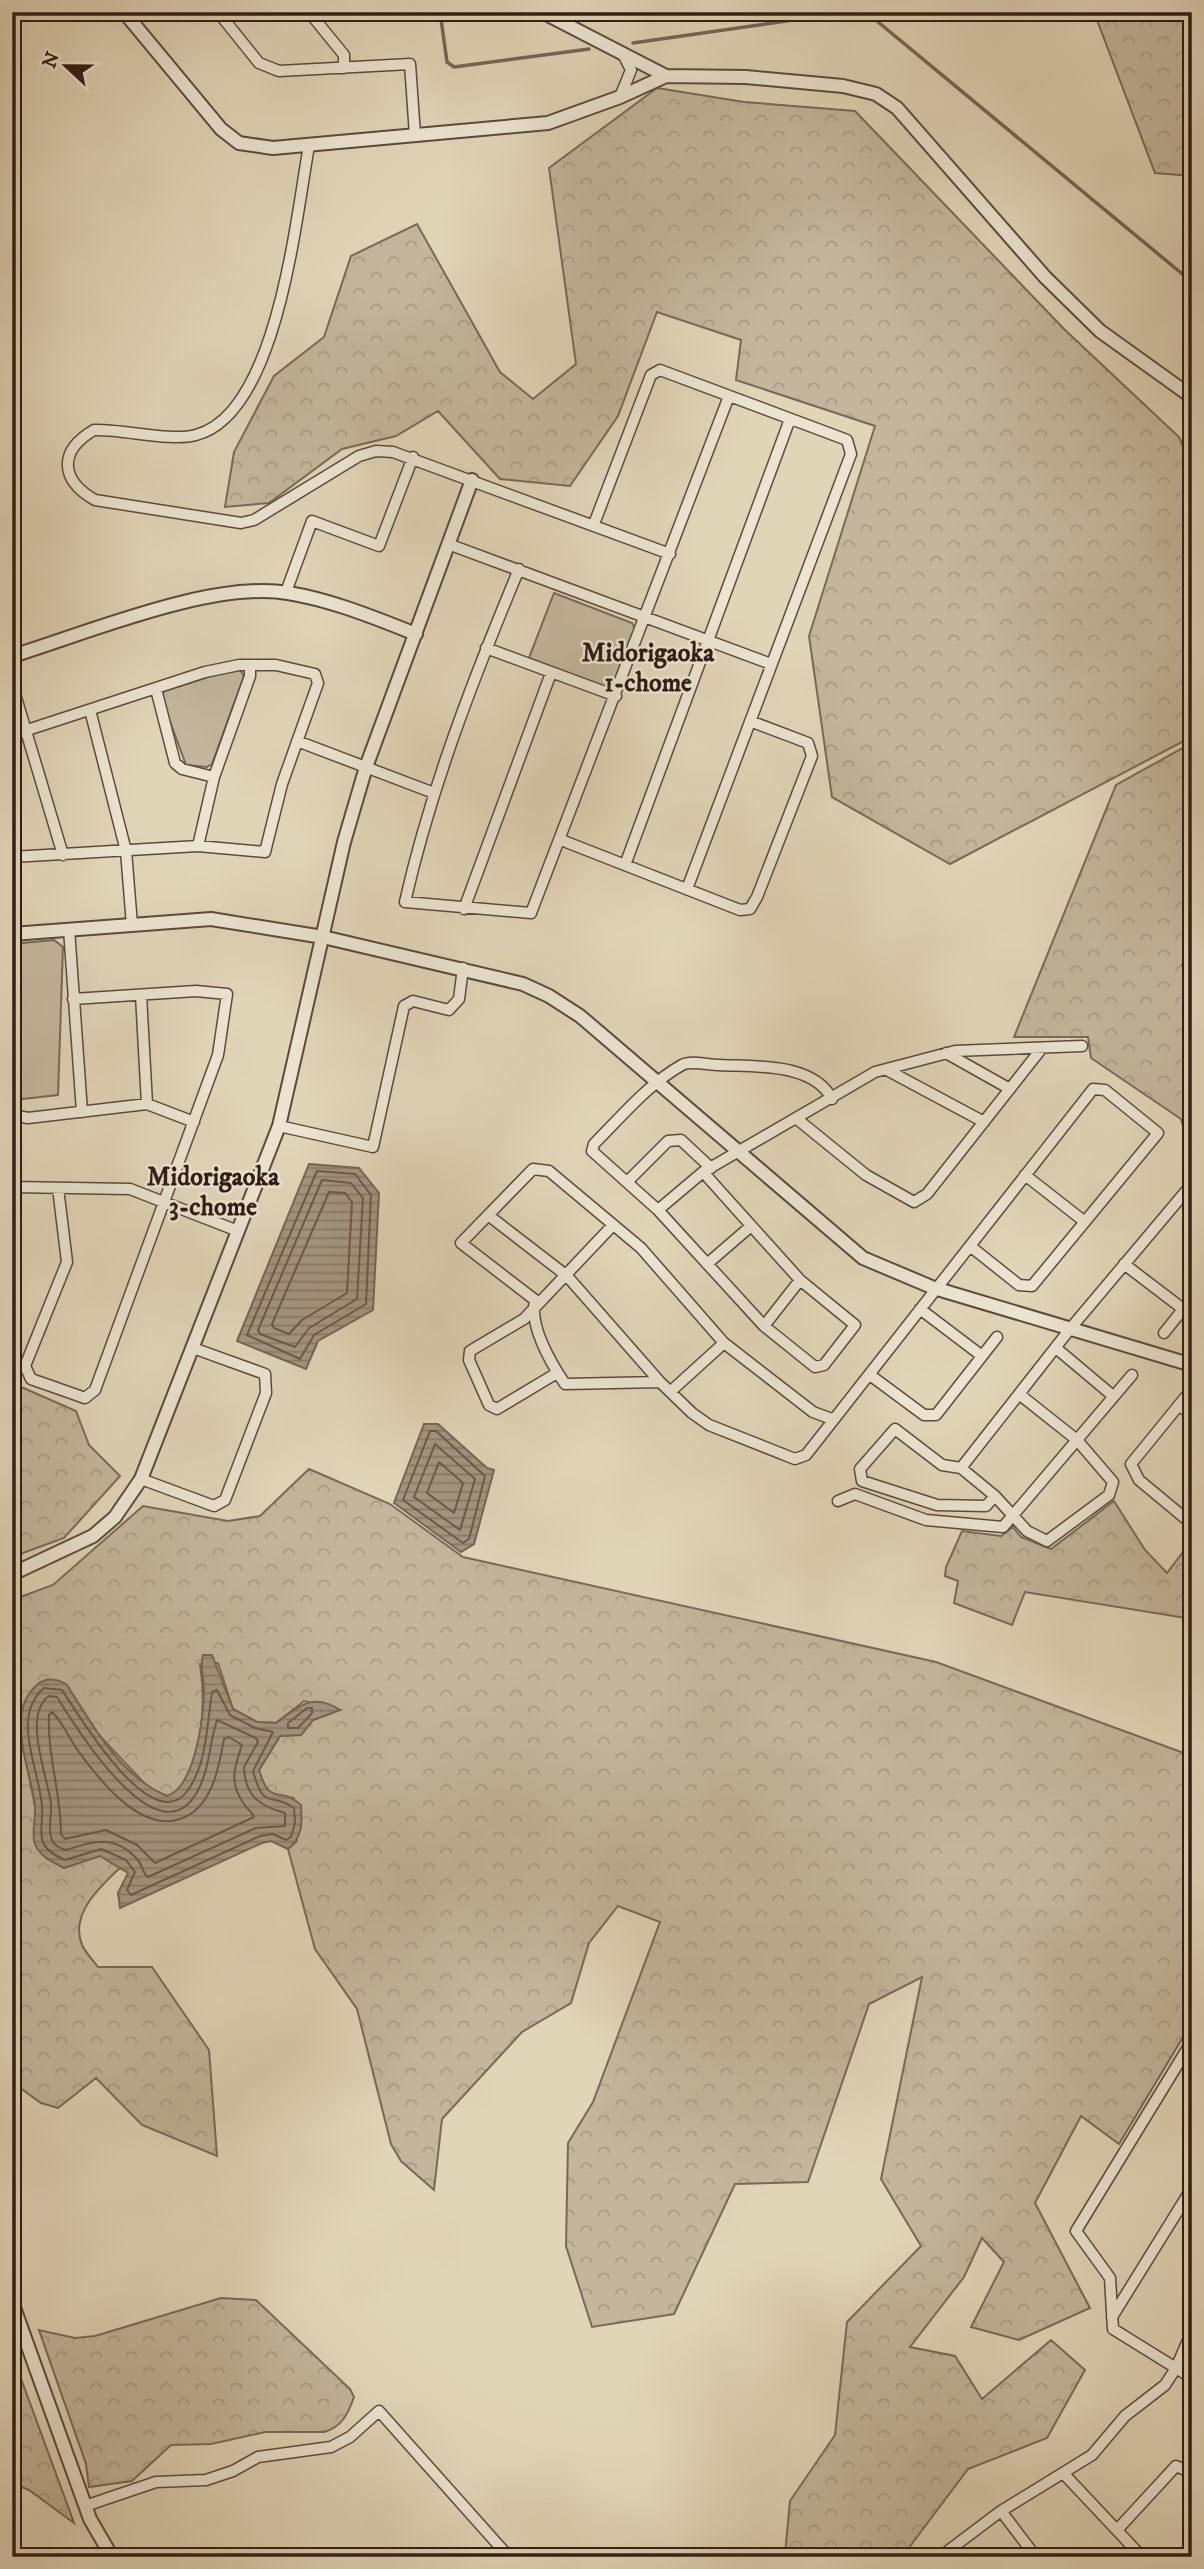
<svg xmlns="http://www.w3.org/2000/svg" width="1204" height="2569" font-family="'IM FELL DW Pica',serif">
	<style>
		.forest { fill: url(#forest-crowns); stroke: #796958; stroke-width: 2 }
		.park { fill: #c3b69c; stroke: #796958; stroke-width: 2 }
		.water { fill: url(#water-rules); stroke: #756556; stroke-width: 2 }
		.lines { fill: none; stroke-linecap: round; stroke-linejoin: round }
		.shore { stroke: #6a594b; stroke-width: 2 }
		.stream { stroke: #756556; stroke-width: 3.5 }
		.minor-casing { stroke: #5c4a3e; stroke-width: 13 }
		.tertiary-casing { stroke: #5c4a3e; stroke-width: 16 }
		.minor { stroke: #ece4d1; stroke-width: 10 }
		.tertiary { stroke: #ece4d1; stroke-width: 12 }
		.labels { text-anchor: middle; stroke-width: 5; stroke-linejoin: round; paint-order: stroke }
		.neighbourhood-label { font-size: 26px; font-weight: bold; fill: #2f1c15; stroke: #ece4d1 }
	</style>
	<defs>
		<pattern id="forest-crowns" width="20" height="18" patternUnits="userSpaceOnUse" patternTransform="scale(1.75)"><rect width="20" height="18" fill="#c3b69c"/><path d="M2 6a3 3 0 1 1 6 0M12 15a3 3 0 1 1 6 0" fill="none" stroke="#a89c86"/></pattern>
		<pattern id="water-rules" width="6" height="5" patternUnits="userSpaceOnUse" patternTransform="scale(1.75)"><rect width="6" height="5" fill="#a49681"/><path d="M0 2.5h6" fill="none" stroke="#867a68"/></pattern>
	</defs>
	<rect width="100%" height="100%" fill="#e1d5b8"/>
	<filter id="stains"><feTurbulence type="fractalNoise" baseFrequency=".00286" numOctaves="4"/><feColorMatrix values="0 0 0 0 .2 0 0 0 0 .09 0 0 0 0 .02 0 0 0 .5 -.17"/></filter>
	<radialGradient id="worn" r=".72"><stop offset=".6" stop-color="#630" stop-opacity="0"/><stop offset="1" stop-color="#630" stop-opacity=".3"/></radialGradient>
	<path class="forest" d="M1094,12H1192V176L1155,173Z
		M657,88L744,102L855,111L1064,329L1179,437L1192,466V729L1182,742L950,864L832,797L809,636L875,426L736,380L741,340L657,312L618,416L570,486L500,479L438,411L396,436L342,449L269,503L225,507L234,452L274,376L324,337L351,256L417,224L500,372L533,399L576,364L549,168Z
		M1192,739V959L1182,965L1192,985V1159L1181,1119L1091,1058L1088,1037H1014L1116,785L1188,745Z
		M12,1383L76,1411L89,1445L120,1476L64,1538L12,1557Z
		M309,1469L390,1504L463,1557L936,1662L1192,1756V2022L1119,2144L1081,2116L1035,2203L1090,2308L1019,2340L971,2327L1004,2262L982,2238L964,2277L910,2347L955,2356L982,2399L1051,2340L1085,2370L1047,2438L968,2469L902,2557L785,2554L790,2501L835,2435L847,2322L921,2246L881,2179L922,1977L869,2004L808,2182L735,2184L674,2314L592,2327L566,2246L568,2143L593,2102L660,1922L618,1906L589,1943L571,2003L522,2032L442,2119L434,2190L401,2161L391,2144L357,2009L315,1949L288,1849L297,1841L294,1798C269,1794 266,1794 259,1770L280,1736L301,1735L313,1720L340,1710L304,1701L276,1723L257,1722L233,1709L218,1663L200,1664C206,1703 203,1761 177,1793L167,1796L149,1788L98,1734L21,1738L35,1806V1843L46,1858L64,1868L100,1855L122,1866C102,1885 69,1913 82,1945C85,1952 93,1960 98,1967H152L209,2050L217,2156L142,2125L96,2078L58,2108L41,2103L12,2082V1600L53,1585L143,1506L228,1521L260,1516Z
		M1114,1501L1145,1550L1167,1573L1192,1540V1616L1186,1618L1025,1592L1012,1625L954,1603L958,1581L945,1576L946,1567L962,1531L1001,1536L1013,1527L1021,1537L1051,1549Z
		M221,2298L256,2300L350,2389L354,2397C348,2414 342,2427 324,2432H265L211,2444L171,2445L132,2481L89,2487L86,2464L39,2330L75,2338L95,2336Z
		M12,2354L74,2523L29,2490L12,2483Z"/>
	<path class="park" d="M554,593L632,623L635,628L614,685L607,688L529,658Z
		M240,670L244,676L212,764L207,767L186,765L161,697L164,691L211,676Z
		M54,940L63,947L58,1095L14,1100L12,944Z"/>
	<path class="water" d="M309,1164L359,1168L379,1193L373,1310L318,1341L306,1369L237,1341Z
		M424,1424H438L487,1468L494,1470L474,1544L461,1552L394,1503Z
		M203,1655H212L233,1709L257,1722L276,1723C299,1706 313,1692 340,1710L313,1720L301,1735L280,1736L259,1770C270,1808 280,1785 301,1805C302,1823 303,1837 288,1849L271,1841L262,1843L120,1908L118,1893L128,1873L100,1856L64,1868C53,1862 40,1857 35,1844C31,1834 36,1818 35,1807C32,1769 2,1714 38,1684C46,1677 59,1679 67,1685C93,1726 121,1777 167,1796C195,1787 203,1719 204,1693C205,1679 199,1668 203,1655Z"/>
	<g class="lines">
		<path class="shore" d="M317,1171L355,1174L371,1195L366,1304L314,1335L300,1359L247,1335Z
			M322,1180L351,1183L363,1198L357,1299L309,1328L295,1347L260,1334L258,1330Z
			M329,1192L345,1193L352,1202L347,1293L302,1320L289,1334L274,1328L272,1324Z
			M430,1431H436L485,1476L469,1539L463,1543L403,1500Z
			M435,1444L475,1479L460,1530L414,1497Z
			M439,1462L463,1483L454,1513L427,1493Z
			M44,1688L62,1690C78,1714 153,1841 188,1790C207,1763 207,1724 212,1692L217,1690L230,1715L255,1728L273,1732L253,1771C264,1812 270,1791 294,1808L295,1823L291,1837L286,1840L273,1834L260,1836L131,1895L127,1890L135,1872L126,1860L101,1849L65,1860C56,1856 44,1850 42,1839C40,1829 43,1817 42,1807C40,1770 10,1717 44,1688Z
			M49,1696L57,1697C75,1726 158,1862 197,1792C210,1769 209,1744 217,1720L256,1738L258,1742L244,1767C245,1797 260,1806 285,1813V1826L256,1828L148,1877C142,1873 143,1865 137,1859C114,1834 94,1841 66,1850C59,1848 52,1845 51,1837C48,1827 52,1815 51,1804C48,1777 22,1715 49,1696Z
			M307,1708H312V1713L298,1728H288V1723Z
			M52,1712C62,1721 68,1736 76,1748C97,1777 139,1833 180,1819C212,1809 219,1767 224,1739L229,1737L242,1745C235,1766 228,1782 244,1804C247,1809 252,1811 254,1817L155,1863L137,1845L106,1830L65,1839L61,1834C61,1793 47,1755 49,1715Z"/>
		<path class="stream" d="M435,12L441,19L447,62L454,67L589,49
			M866,12L1192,282
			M633,43L849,12"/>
		<defs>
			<path id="minor" d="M218,12L259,63L279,71L410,64L415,135
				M309,12L344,55V68
				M620,97L631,70L623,54
				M309,146C296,215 278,414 196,435C170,442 124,429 94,430C58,451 60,480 95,500L241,523L254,520L359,456L376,451L393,452L670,554
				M594,524L651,375L660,370L847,440L851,454L687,889
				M448,544L771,664
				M519,569C474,677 431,787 405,902L531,913L729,396
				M286,592L312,521L379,546L413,457
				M486,648L616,696
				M12,684L63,855
				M156,689L175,763L182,769L214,777
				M90,710L126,851L132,925
				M12,735L205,672L239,665H276L315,674L318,683L282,784L265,852L198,846L12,857
				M297,741L434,793
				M561,840L740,910L750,909L757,897L812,756L808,743L750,721
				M198,846L214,777L250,676V666
				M625,865L790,419
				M464,909L551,673
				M69,929L82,1112
				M141,995L147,1104
				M946,1053L1010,1089
				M887,1070L984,1122
				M12,1115L28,1118L147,1104L194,1122
				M797,1119L866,1175L914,1202L927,1194L1042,1048
				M279,1126L373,1147L404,1006L413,1001L449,1010L459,999L463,968
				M703,1172L800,1280L855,1325L824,1365L815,1367L764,1326L658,1210L592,1151L594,1144C621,1117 648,1084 682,1065C691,1060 708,1065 719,1065C754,1067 813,1062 832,1099
				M1025,1175L1085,1222
				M627,1182L668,1141L681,1140L711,1168
				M12,1187L130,1189L238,1231
				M58,1188L67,1262L25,1366L31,1379L85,1398L95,1390L218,1055L227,994L196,991L73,999
				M658,1210L703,1172L875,1072L955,1051L1082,1046
				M488,1215L567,1276L660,1382
				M707,1264L751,1226
				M1124,1264L1183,1309
				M920,1309L982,1356
				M764,1326L800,1280
				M1164,1333L1192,1298
				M1056,1348L1113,1396
				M557,1373L497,1409L489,1405L469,1360L470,1351L524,1319L613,1225
				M870,1375L924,1415H936L997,1337
				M1192,1389L1131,1464L1139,1480L1192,1524
				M670,1392L724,1343
				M1178,1406L1192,1413
				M832,1419L813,1412L724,1343L641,1248L549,1171L533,1169L461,1243L535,1300C529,1326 551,1363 565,1384L660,1382L692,1413L709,1425L795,1459L806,1455L1093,1089L1105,1090L1158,1133L1032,1286L1019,1285L970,1246
				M961,1468L995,1496L1027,1531L1047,1541L1109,1495L1113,1482L1077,1440L1019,1394
				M141,1479L214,1506L225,1500L266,1393L265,1374L193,1348
				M995,1496L986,1506L937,1505L862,1481L860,1469L895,1429L942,1465L961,1468L1070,1329L1192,1184
				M838,1501L855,1494L926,1520L1003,1527L1132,1375
				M1192,2041L1076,2231L1110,2278L1113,2329L1192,2378
				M1112,2317L1192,2188
				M1064,2474L1142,2557
				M85,2506L156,2482L206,2480L233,2471L258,2457L331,2447L350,2437L379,2411L509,2557
				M1001,2511L1036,2557
				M1117,2530L1176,2466L1192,2473
				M940,2557L1001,2511L1092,2455L1125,2416L1165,2385L1176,2368L1192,2331
				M1190,2557L1192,2555"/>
			<path id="tertiary" d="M124,12L221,129L239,143L273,148L548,123L620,97L666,76L746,77L843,86L876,94L897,108L1045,277L1100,331L1192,397
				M542,12L666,76
				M12,656C87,633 213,580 288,593C332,600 375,618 416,634
				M12,934L211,919L323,937L523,984L549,996L580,1016L863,1258L934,1288L1192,1365
				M12,1574L93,1536L115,1517L141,1479L279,1126L344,842L366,767L472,480
				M12,2302L90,2519L112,2557"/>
		</defs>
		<use href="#minor" class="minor-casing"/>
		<use href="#tertiary" class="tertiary-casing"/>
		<use href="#minor" class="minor"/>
		<use href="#tertiary" class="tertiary"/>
	</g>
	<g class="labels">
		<g class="neighbourhood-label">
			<text x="648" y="661">Midorigaoka<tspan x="648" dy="30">1-chome</tspan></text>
			<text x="213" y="1185">Midorigaoka<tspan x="213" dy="30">3-chome</tspan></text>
		</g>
	</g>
	<rect width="1204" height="2569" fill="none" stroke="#e1d5b8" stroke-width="42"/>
	<rect x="14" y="14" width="1176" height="2541" fill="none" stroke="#2f1c15" stroke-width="3.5"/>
	<rect x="21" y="21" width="1162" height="2527" fill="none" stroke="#2f1c15" stroke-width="2"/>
	<g transform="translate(66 66) rotate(292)" stroke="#ece4d1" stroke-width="5" paint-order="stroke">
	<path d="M0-5L12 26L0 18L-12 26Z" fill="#2f1c15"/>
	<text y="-10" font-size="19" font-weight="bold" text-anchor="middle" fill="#2f1c15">N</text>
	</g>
	<rect width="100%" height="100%" filter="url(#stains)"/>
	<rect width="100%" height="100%" fill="url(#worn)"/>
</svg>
